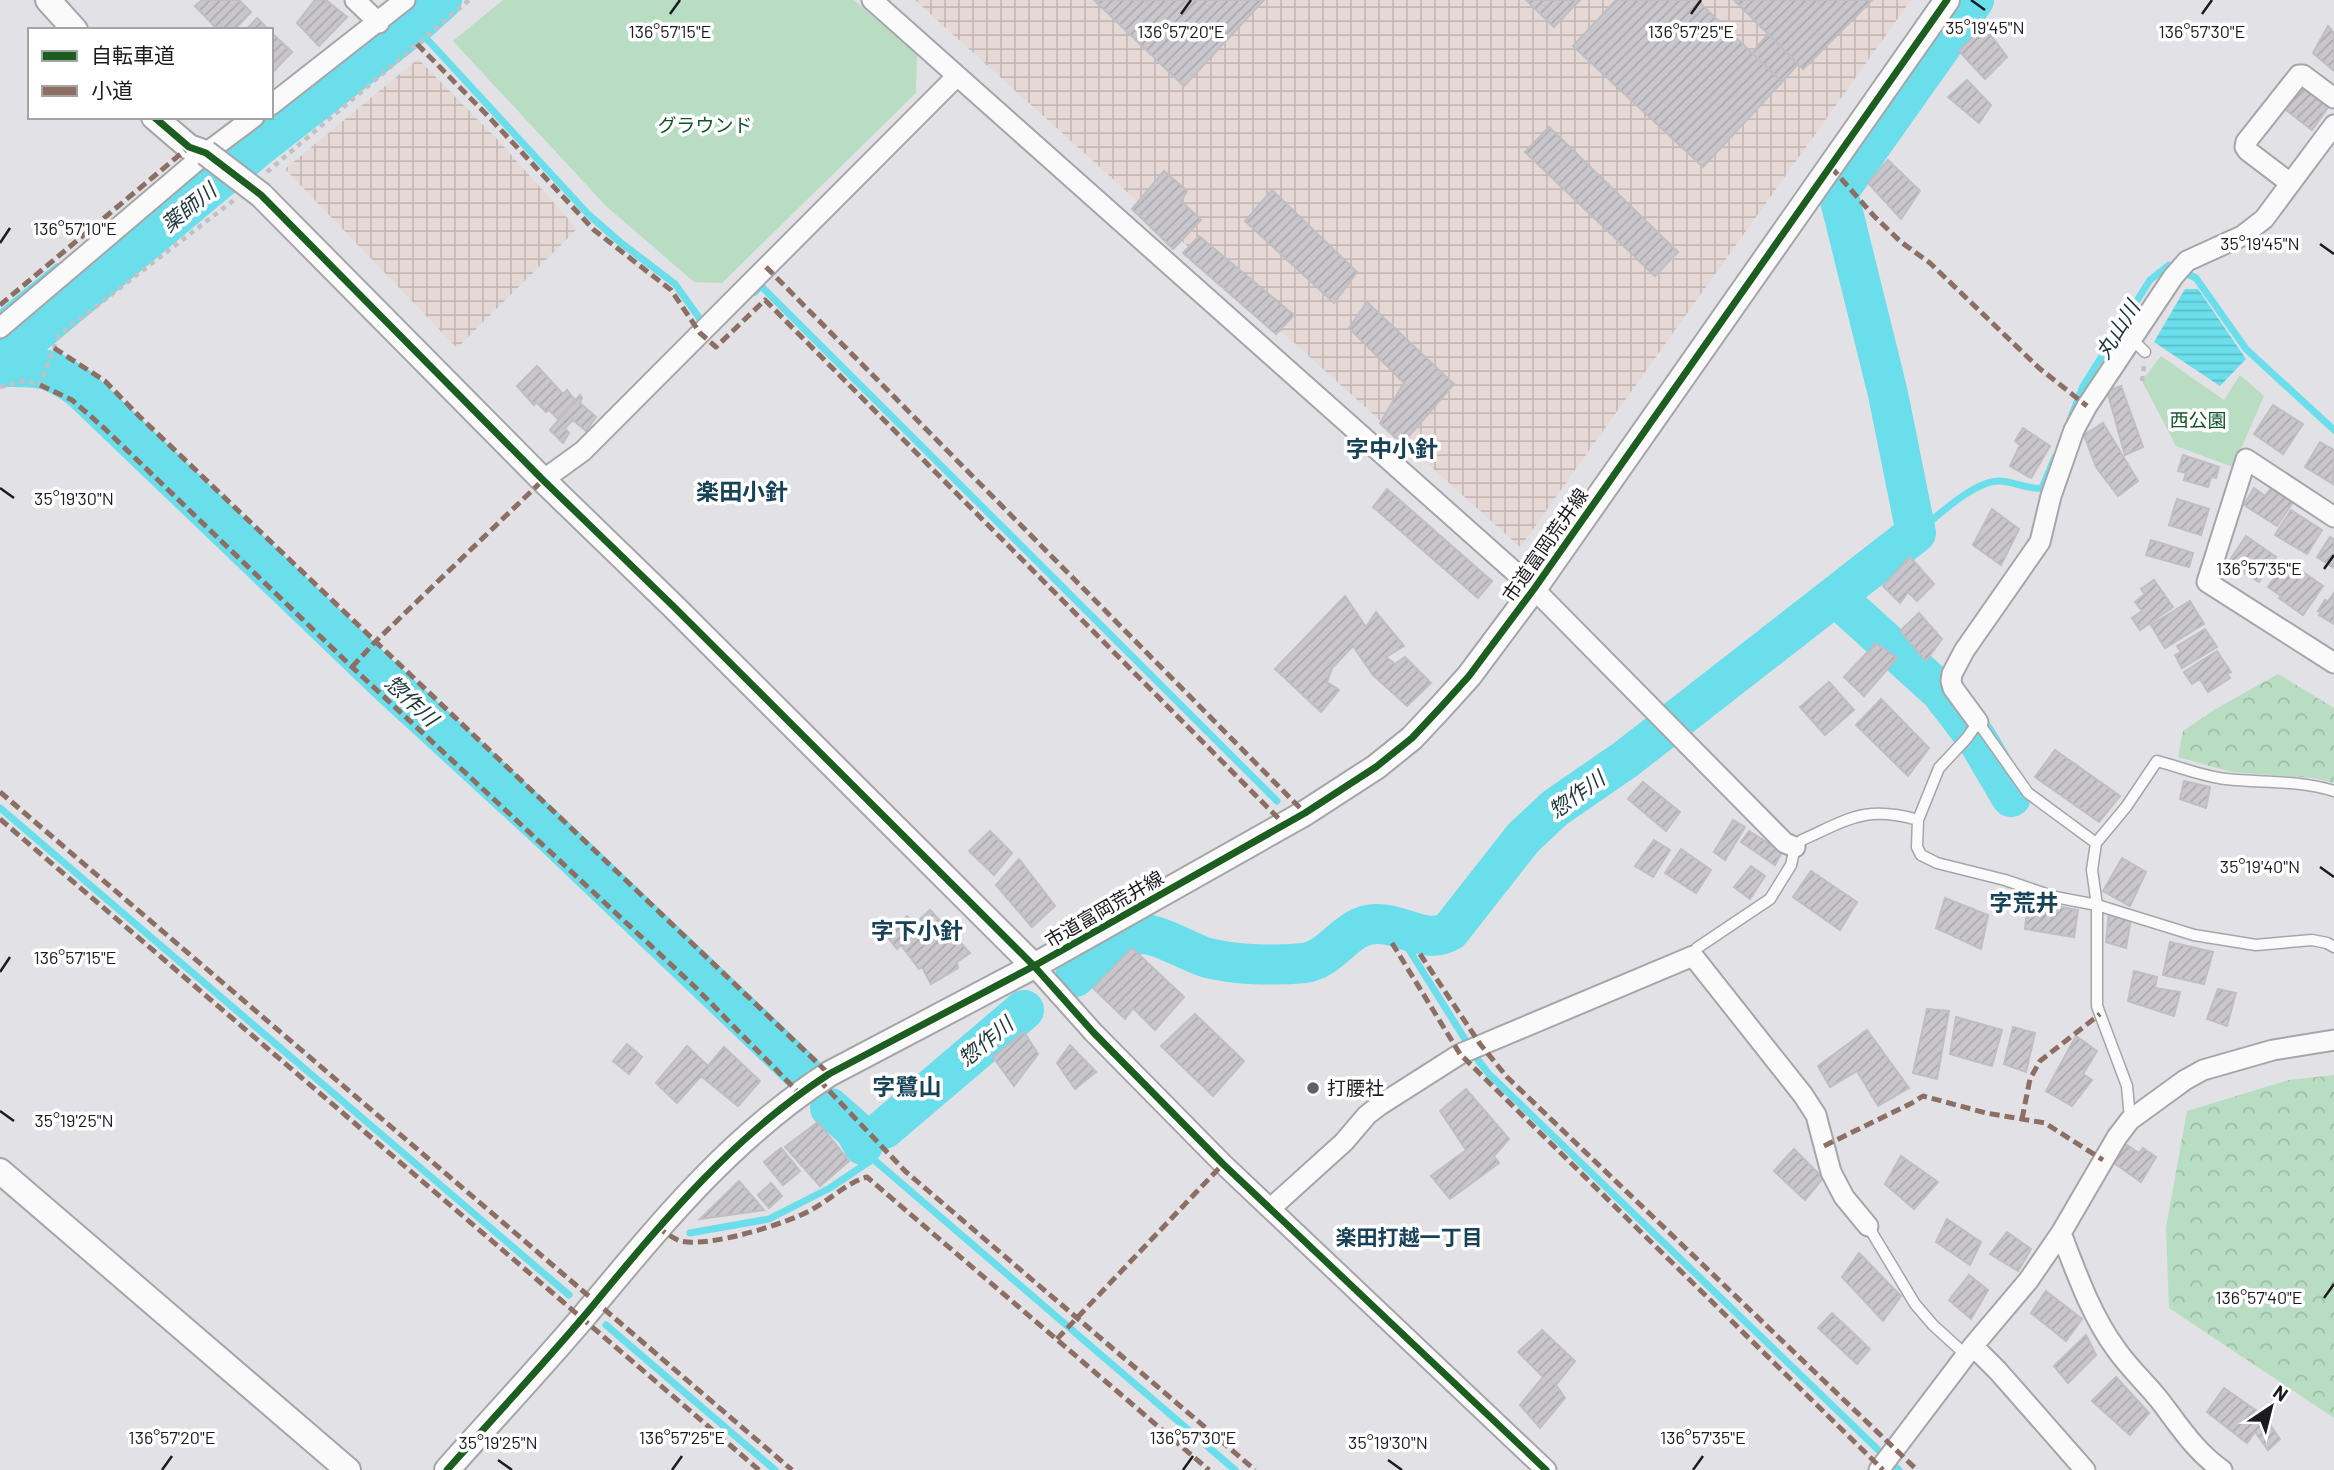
<svg xmlns="http://www.w3.org/2000/svg" width="2334" height="1470" font-family="Barlow,'Noto Sans JP',sans-serif">
	<style>
		.industrial { fill: url(#industrial-grid) }
		.forest { fill: url(#forest-crowns) }
		.park { fill: #b8ddc3 }
		.water { fill: url(#water-rules) }
		.lines { fill: none; stroke-linecap: round; stroke-linejoin: round }
		.stream { stroke: #6adeea; stroke-width: 7 }
		.river { stroke: #6adeea; stroke-width: 40 }
		.building { fill: url(#building-hatch); stroke: #bfbec2; stroke-width: 2 }
		.service-casing { stroke: #a6a6aa; stroke-width: 13 }
		.minor-casing { stroke: #a6a6aa; stroke-width: 23 }
		.tertiary-casing { stroke: #a6a6aa; stroke-width: 28 }
		.path { stroke: #c1c1c4; stroke-width: 4.5; stroke-dasharray: 5 5; stroke-linecap: butt }
		.service { stroke: #fafafb; stroke-width: 10 }
		.minor { stroke: #fafafb; stroke-width: 19 }
		.tertiary { stroke: #fafafb; stroke-width: 24 }
		.tertiary-bridge-casing { stroke: #a6a6aa; stroke-width: 28; stroke-linecap: butt }
		.tertiary-bridge { stroke: #fafafb; stroke-width: 24 }
		.quiet { stroke: #8d6e63; stroke-width: 5; stroke-dasharray: 10 5; stroke-linecap: butt }
		.cycleway-casing { stroke: #fff; stroke-width: 11 }
		.cycleway { stroke: #1b5e20; stroke-width: 7 }
		.ticks { fill: none; stroke: #1c1c1f; stroke-width: 2.5 }
		.poi-dot { fill: #616165; stroke: #fff; stroke-width: 2.5 }
		.labels { text-anchor: middle; stroke-width: 7; stroke-linejoin: round; paint-order: stroke }
		.park-label { font-size: 19px; fill: #11552b; stroke: #fff }
		.street-label { font-size: 19px; fill: #1c1c1f; stroke: #fff }
		.poi-label { font-size: 19px; fill: #1c1c1f; stroke: #fff; text-anchor: start }
		.water-label { font-size: 21px; font-style: italic; fill: #1d373a; stroke: #fff }
		.neighbourhood-label { font-size: 21px; font-weight: bold; fill: #174258; stroke: #fff }
		.quarter-label { font-size: 23px; font-weight: bold; fill: #174258; stroke: #fff }
		.ticks-label { font-size: 18px; text-anchor: middle; fill: #1c1c1f; stroke: #fff; stroke-width: 7; stroke-linejoin: round; paint-order: stroke }
	</style>
	<defs>
		<pattern id="industrial-grid" width="8" height="8" patternUnits="userSpaceOnUse" patternTransform="scale(1.75)"><rect width="8" height="8" fill="#e5d8d5"/><path d="M0 4h8M4 0v8" fill="none" stroke="#c4b9b6"/></pattern>
		<pattern id="forest-crowns" width="20" height="18" patternUnits="userSpaceOnUse" patternTransform="scale(1.75)"><rect width="20" height="18" fill="#b8ddc3"/><path d="M2 6a3 3 0 1 1 6 0M12 15a3 3 0 1 1 6 0" fill="none" stroke="#9ebda7"/></pattern>
		<pattern id="water-rules" width="6" height="5" patternUnits="userSpaceOnUse" patternTransform="scale(1.75)"><rect width="6" height="5" fill="#6adeea"/><path d="M0 2.5h6" fill="none" stroke="#5bbec8"/></pattern>
		<pattern id="building-hatch" width="6" height="6" patternUnits="userSpaceOnUse" patternTransform="scale(1.75)"><rect width="6" height="6" fill="#c9c7cb"/><path d="M-1 1l2-2M0 6l6-6M5 7l2-2" fill="none" stroke="#acaaae"/></pattern>
	</defs>
	<rect width="100%" height="100%" fill="#e1e1e6"/>
	<path class="industrial" d="M915,0H1911L1520,547Z
		M418,59L499,141L577,229L457,348L285,169Z"/>
	<path class="forest" d="M2278,674L2334,708V783L2313,778L2231,772L2178,757L2183,731L2214,710Z
		M2334,1075V1418L2169,1308L2166,1228L2187,1111L2289,1080Z"/>
	<path class="park" d="M503,0H854L917,55L916,93L722,283L694,282L606,206L453,41Z
		M2161,356L2224,400L2240,375L2264,396L2233,467L2176,446L2142,381Z"/>
	<path class="water" d="M2185,289H2198L2246,359L2220,386L2154,342Z"/>
	<g class="lines">
		<path class="stream" d="M414,25L589,215L620,242L675,284L705,326
			M755,292L761,286L1277,801
			M0,314L57,267
			M2070,420L2083,386L2150,280L2169,265L2196,278L2246,349L2334,430
			M1916,533C1936,518 1973,481 1999,481C2014,481 2027,490 2042,488L2055,457
			M0,808L569,1295
			M1408,948L1478,1060L1489,1074L1899,1470
			M863,1145L873,1159L1235,1470
			M690,1233L769,1219L830,1188L873,1159
			M606,1325L775,1470"/>
		<path class="river" d="M0,363L258,147L414,25L442,0
			M0,367C39,367 49,365 81,389L391,686L548,830L803,1073
			M1836,597L1941,692L1977,739L2011,797
			M1075,977C1094,962 1117,937 1142,934C1158,933 1190,953 1208,958C1237,965 1274,966 1304,963C1334,959 1346,923 1378,924C1404,924 1427,945 1450,931L1523,838L1555,808L1626,759L1916,533L1888,394L1838,192L1974,0
			M830,1108L855,1130L863,1145
			M884,1129L1024,1010"/>
	</g>
	<path class="building" d="M202,0H239L251,12L234,30H218L195,6Z
		M315,0H326L347,17L319,46L297,23Z
		M1094,0H1264L1184,86Z
		M1526,0H1580L1554,27Z
		M1616,0H1697L1782,82L1703,167L1573,46Z
		M1734,0H1872L1803,69Z
		M257,18L269,30H246Z
		M1984,26L2007,57L1985,79L1959,51Z
		M2328,26L2334,33V71L2313,53Z
		M271,32L292,52L271,74Z
		M1768,34L1798,64L1782,82L1752,53Z
		M1967,80L1991,105L1979,123L1948,97Z
		M2299,82L2329,106L2312,130L2282,107Z
		M1549,127L1678,252L1655,276L1525,152Z
		M1888,160L1920,191L1901,219L1868,183Z
		M1164,171L1187,191L1181,201L1201,220L1173,249L1132,209Z
		M1272,190L1357,272L1334,303L1245,221Z
		M1199,236L1294,315L1276,334L1183,253Z
		M1367,302L1454,384L1402,444L1380,423L1404,383L1349,328Z
		M537,366L563,394L567,390L575,400L558,419L549,410L546,412L536,402L534,405L517,386Z
		M2121,386L2143,447L2125,455L2107,391Z
		M580,395L582,398L580,403L596,417L586,431L573,420L565,428L569,433L563,443L550,430Z
		M2273,405L2303,424L2283,454L2254,434Z
		M2103,423L2138,481L2118,496L2096,467L2084,435Z
		M2023,428L2050,446L2031,478L2010,466L2020,445L2015,441Z
		M2320,442L2334,450L2333,484L2305,467Z
		M2183,455L2219,467L2216,478L2211,477L2208,487L2184,480L2186,473L2178,471Z
		M2254,488L2265,496L2271,488L2293,502L2277,526L2244,505Z
		M1387,489L1492,581L1478,598L1373,507Z
		M2177,499L2209,509L2201,535L2169,525Z
		M1992,509L2019,529L2001,565L1973,545Z
		M2291,510L2322,530L2307,554L2275,535Z
		M2246,536L2276,557L2259,582L2228,563Z
		M2330,537L2334,539V568L2317,557Z
		M2151,540L2193,553L2189,567L2146,555Z
		M1910,557L1934,584L1917,601L1908,592L1900,603L1883,586Z
		M2286,560L2323,586L2303,615L2279,598L2281,596L2268,587Z
		M2154,580L2173,607L2140,630L2132,618L2142,611L2135,602L2145,594L2141,589Z
		M2334,593V624L2319,615L2321,613L2318,611L2325,600L2328,601Z
		M1345,596L1366,627L1376,612L1404,646L1386,657L1395,664L1405,657L1431,683L1407,706L1373,675L1353,646L1332,668L1327,682L1339,690L1321,712L1275,669Z
		M2190,601L2204,624L2165,648L2151,625Z
		M1919,613L1942,639L1926,661L1900,631Z
		M2205,629L2217,647L2182,668L2175,655L2181,652L2177,646Z
		M1876,643L1897,658L1864,696L1844,677Z
		M2217,651L2231,672L2227,674L2230,678L2208,692L2200,679L2192,684L2184,672Z
		M1829,682L1854,710L1825,735L1800,707Z
		M1881,699L1929,748L1908,776L1856,725Z
		M2055,750L2120,796L2099,822L2035,777Z
		M2184,781L2210,787L2206,808L2180,799Z
		M1643,782L1680,812L1666,831L1628,799Z
		M1733,820L1745,827L1725,860L1714,852Z
		M990,831L1012,853L994,875L969,851Z
		M1749,831L1782,852L1775,865L1741,842Z
		M1654,840L1670,850L1653,877L1635,866Z
		M1681,849L1711,870L1696,893L1665,873Z
		M2122,858L2146,872L2130,906L2103,891Z
		M1019,859L1055,906L1032,927L996,885Z
		M1751,866L1765,876L1750,899L1734,887Z
		M1811,871L1857,902L1840,930L1793,897Z
		M1945,898L1988,915L1981,949L1936,928Z
		M2028,901L2078,910L2074,937L2025,929Z
		M930,910L970,953L957,962L958,968L931,984L922,967L919,969L901,945L897,949L886,935L907,916L916,923Z
		M2109,912L2131,919L2126,948L2106,942Z
		M2170,942L2213,952L2204,984L2163,975Z
		M1132,948L1184,997L1155,1030L1133,1008L1125,1019L1093,988Z
		M2134,971L2157,977L2155,988L2180,992L2174,1016L2128,1001Z
		M2218,989L2236,993L2227,1026L2207,1019Z
		M1927,1009L1949,1011L1937,1079L1913,1073Z
		M1195,1014L1244,1061L1213,1096L1161,1046Z
		M1956,1017L2002,1030L1992,1066L1950,1054Z
		M2013,1027L2035,1033L2026,1072L2004,1064Z
		M1867,1030L1909,1088L1878,1106L1857,1071L1830,1087L1818,1066Z
		M1024,1032L1038,1054L1014,1086L993,1057Z
		M2076,1036L2097,1051L2083,1074L2092,1080L2072,1106L2046,1091Z
		M627,1044L642,1057L629,1074L613,1061Z
		M1070,1045L1096,1072L1075,1089L1057,1063Z
		M687,1046L708,1066L724,1047L760,1081L738,1106L701,1076L677,1103L656,1083Z
		M1466,1089L1509,1139L1494,1156L1499,1163L1450,1199L1431,1176L1466,1150L1440,1111Z
		M818,1122L849,1161L820,1186L785,1147Z
		M2124,1143L2139,1153L2143,1148L2156,1157L2141,1182L2111,1161Z
		M781,1148L800,1171L783,1185L764,1162Z
		M1794,1149L1823,1178L1805,1200L1774,1171Z
		M1901,1156L1938,1182L1914,1209L1885,1184Z
		M739,1181L764,1210L700,1219Z
		M771,1183L782,1196L769,1208L758,1195Z
		M1947,1219L1981,1242L1970,1265L1936,1242Z
		M2007,1232L2031,1249L2018,1271L1990,1254Z
		M1859,1253L1901,1296L1883,1321L1842,1277Z
		M1969,1275L1988,1290L1971,1319L1949,1300Z
		M2046,1291L2082,1319L2066,1341L2031,1313Z
		M1832,1313L1870,1349L1857,1364L1818,1328Z
		M1542,1330L1575,1361L1556,1385L1565,1398L1540,1428L1520,1405L1543,1377L1518,1352Z
		M2086,1335L2096,1355L2068,1383L2054,1366Z
		M2116,1377L2149,1413L2130,1435L2092,1401Z
		M2224,1388L2264,1416L2280,1439L2268,1450L2255,1432L2247,1443L2207,1412Z"/>
	<g class="lines">
		<defs>
			<path id="service" d="M2132,339L2145,352
				M1918,820L1917,847L1921,855L1937,863L2005,880L2055,897L2097,905L2194,935L2256,945L2312,940L2327,943L2334,947
				M2096,843L2126,807L2157,761C2180,767 2202,776 2226,779C2262,783 2299,780 2334,791
				M1693,956L1697,948L1770,899L1791,865L1795,847L1802,840C1849,819 1865,805 1918,820L1939,768L1967,738L1978,722L2028,793L2096,843L2092,870L2097,905V1006L2127,1086L2130,1119
				M1868,1226L1915,1304L1933,1325L1966,1355"/>
			<path id="minor" d="M355,0L379,23
				M872,0L1534,589L1785,843L1795,847
				M271,105L405,0
				M2290,183L2248,151L2245,147L2246,142L2299,75H2303L2334,98
				M0,328L206,153L254,117
				M543,480L583,451L956,77
				M2334,517L2246,459L2207,582L2334,663
				M1978,722L1953,688L1951,681L1952,674L1964,651L2040,542L2051,496L2074,430L2087,406L2173,277L2187,261L2242,236L2264,219L2334,125
				M1034,966L1093,1032L1223,1164L1546,1470
				M1271,1208L1344,1142L1367,1115L1380,1105L1460,1054L1693,956L1803,1095L1816,1115L1831,1172L1844,1197L1868,1226
				M2061,1233C2076,1272 2091,1315 2116,1349C2129,1368 2147,1384 2161,1402C2180,1427 2196,1452 2222,1470
				M1973,1346L1998,1371L2085,1470
				M1879,1470L1973,1346L2028,1281L2061,1233L2117,1137L2130,1120L2185,1080L2203,1070L2273,1050L2334,1040"/>
			<path id="tertiary" d="M48,0L75,30
				M154,117L189,147L206,153
				M261,195L543,480L672,605L1034,966
				M0,1171L348,1470
				M447,1470C493,1418 540,1368 585,1315C660,1225 729,1139 829,1074L1034,966L1305,813L1376,767L1412,738L1441,707L1469,676L1534,589L1947,0"/>
		</defs>
		<use href="#service" class="service-casing"/>
		<use href="#minor" class="minor-casing"/>
		<use href="#tertiary" class="tertiary-casing"/>
		<path class="path" d="M267,172L469,0
			M2142,381L2144,366
			M0,387L24,381L40,385L59,335L234,200"/>
		<use href="#service" class="service"/>
		<use href="#minor" class="minor"/>
		<use href="#tertiary" class="tertiary"/>
		<defs>
			<path id="tertiary-bridge" d="M206,153L261,195"/>
		</defs>
		<use href="#tertiary-bridge" class="tertiary-bridge-casing"/>
		<use href="#tertiary-bridge" class="tertiary-bridge"/>
		<path class="quiet" d="M417,44L487,115L594,230L671,290L700,333L716,347L765,300L1284,824
			M1831,167L1874,216L1901,242L1930,263L2039,368L2087,406
			M766,267L1305,813
			M0,305L189,147
			M54,348L105,381L139,416L829,1074
			M40,385L72,400L104,428L352,667L694,986L800,1094
			M352,667L375,642L543,480
			M0,792L792,1470
			M0,819L759,1470
			M1392,943L1460,1054L1883,1470
			M1420,954L1480,1044L1507,1077L1917,1470
			M819,1080L905,1171L1255,1470
			M2022,1119L2030,1079L2040,1061L2100,1014
			M1824,1146L1912,1103L1923,1096L1986,1113L2045,1123L2103,1160
			M657,1227C664,1232 673,1238 680,1241C708,1248 786,1224 811,1210C830,1200 846,1183 867,1177L1209,1470
			M1057,1339L1223,1164"/>
		<defs>
			<path id="cycleway" d="M154,117L189,147L206,153L261,195L543,480L672,605L1034,966L1093,1032L1223,1164L1546,1470
				M447,1470C493,1418 540,1368 585,1315C660,1225 729,1139 829,1074L1034,966L1305,813L1376,767L1412,738L1441,707L1469,676L1534,589L1947,0"/>
		</defs>
		<use href="#cycleway" class="cycleway-casing"/>
		<use href="#cycleway" class="cycleway"/>
	</g>
	<path class="ticks" d="M1971,0L1985,10M670,14L680,0M1181,14L1191,0M1691,14L1701,0M2202,14L2212,0M0,243L10,228M2320,244L2334,254M0,488L14,498M2324,569L2334,555M2320,867L2334,877M0,972L10,957M0,1111L14,1121M2324,1298L2334,1284M498,1460L512,1470M1388,1460L1402,1470M162,1470L172,1456M672,1470L682,1456M1183,1470L1193,1456M1693,1470L1703,1456"/>
	<circle class="poi-dot" cx="1313" cy="1088" r="7"/>
	<g class="labels">
		<g class="park-label">
			<text x="705" y="132">グラウンド</text>
			<text x="2198" y="427">西公園</text>
		</g>
		<g class="street-label">
			<text transform="translate(1545 545) rotate(-55)" y="7">市道富岡荒井線</text>
			<text transform="translate(1104 909) rotate(-30)" y="7">市道富岡荒井線</text>
		</g>
		<g class="poi-label">
			<text x="1327" y="1095">打腰社</text>
		</g>
		<g class="water-label">
			<text transform="translate(189 208) rotate(-39)" y="7">薬師川</text>
			<text transform="translate(2118 330) rotate(-58)" y="7">丸山川</text>
			<text transform="translate(411 701) rotate(43)" y="7">惣作川</text>
			<text transform="translate(1577 795) rotate(-36)" y="7">惣作川</text>
			<text transform="translate(986 1042) rotate(-40)" y="7">惣作川</text>
		</g>
		<g class="neighbourhood-label">
			<text x="1409" y="1245">楽田打越一丁目</text>
		</g>
		<g class="quarter-label">
			<text x="1392" y="457">字中小針</text>
			<text x="742" y="500">楽田小針</text>
			<text x="2024" y="911">字荒井</text>
			<text x="917" y="939">字下小針</text>
			<text x="907" y="1095">字鷺山</text>
		</g>
	</g>
	<g class="ticks-label">
		<text x="1985" y="34">35°19'45"N</text>
		<text x="670" y="38">136°57'15"E</text>
		<text x="1181" y="38">136°57'20"E</text>
		<text x="1691" y="38">136°57'25"E</text>
		<text x="2202" y="38">136°57'30"E</text>
		<text x="75" y="235">136°57'10"E</text>
		<text x="2260" y="250">35°19'45"N</text>
		<text x="74" y="505">35°19'30"N</text>
		<text x="2259" y="575">136°57'35"E</text>
		<text x="2260" y="873">35°19'40"N</text>
		<text x="75" y="964">136°57'15"E</text>
		<text x="74" y="1127">35°19'25"N</text>
		<text x="2259" y="1304">136°57'40"E</text>
		<text x="172" y="1444">136°57'20"E</text>
		<text x="682" y="1444">136°57'25"E</text>
		<text x="1193" y="1444">136°57'30"E</text>
		<text x="1703" y="1444">136°57'35"E</text>
		<text x="498" y="1449">35°19'25"N</text>
		<text x="1388" y="1449">35°19'30"N</text>
	</g>
	<rect x="28" y="28" width="245" height="91" fill="#ffffff" stroke="#a4a4a5" stroke-width="2"/>
	<rect x="42" y="51" width="35" height="10" fill="#1b5e20" stroke="#a4a4a5" stroke-width="2"/>
	<text x="91" y="63" font-size="21" fill="#1c1c1f">自転車道</text>
	<rect x="42" y="86" width="35" height="10" fill="#8d6e63" stroke="#a4a4a5" stroke-width="2"/>
	<text x="91" y="98" font-size="21" fill="#1c1c1f">小道</text>
	<g transform="translate(2271 1407) rotate(35)" stroke="#ffffff" stroke-width="5" paint-order="stroke">
	<path d="M0-5L12 26L0 18L-12 26Z" fill="#1c1c1f"/>
	<text y="-10" font-size="19" font-weight="bold" text-anchor="middle" fill="#1c1c1f">N</text>
	</g>
</svg>
